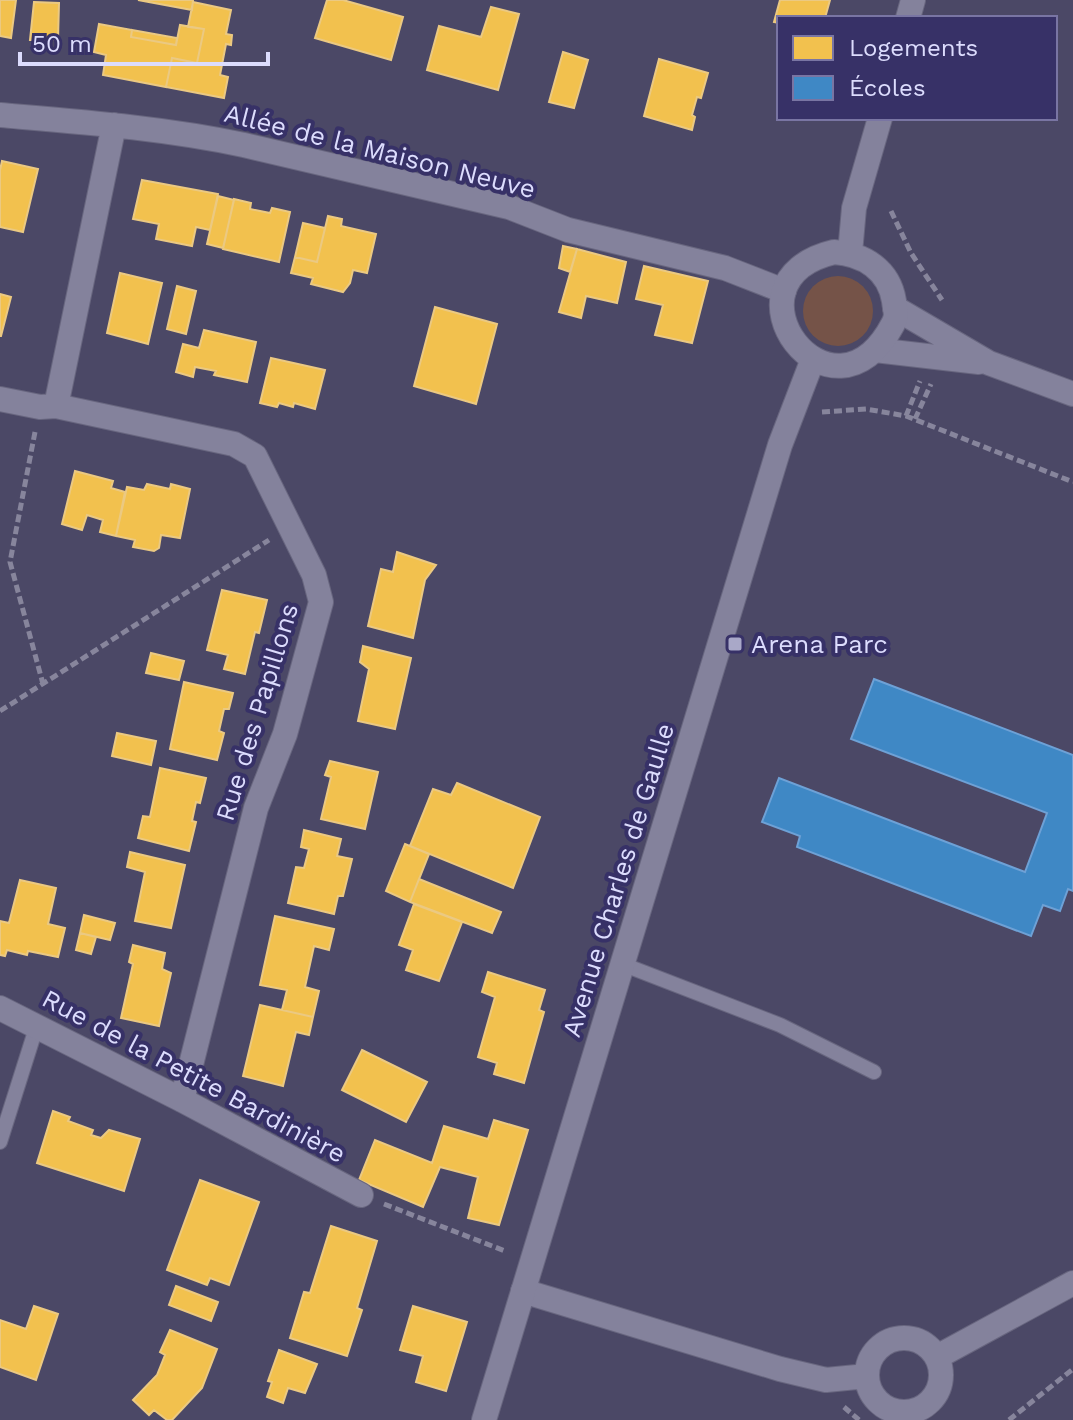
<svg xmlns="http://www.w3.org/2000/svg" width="1073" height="1420" font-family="'Work Sans',sans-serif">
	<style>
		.green { fill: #755348 }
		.homes { fill: #f2c14e; stroke: #ebc982; stroke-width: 2 }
		.schools { fill: #3f88c5; stroke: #6ea1d6; stroke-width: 2 }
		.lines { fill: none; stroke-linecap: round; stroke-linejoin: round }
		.lane-casing { stroke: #68667f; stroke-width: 16 }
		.street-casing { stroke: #68667f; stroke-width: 26 }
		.secondary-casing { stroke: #68667f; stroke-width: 26 }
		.path { stroke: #87859c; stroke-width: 5; stroke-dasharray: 8 4; stroke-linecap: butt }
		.lane { stroke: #84829c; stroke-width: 14 }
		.street { stroke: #84829c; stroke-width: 24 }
		.secondary { stroke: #84829c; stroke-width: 24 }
		.poi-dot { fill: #a9a8c8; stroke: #373167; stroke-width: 3 }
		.labels { text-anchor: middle; stroke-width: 8; stroke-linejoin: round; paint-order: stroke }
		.street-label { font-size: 26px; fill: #dcdcfd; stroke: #373167 }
		.poi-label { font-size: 26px; fill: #dcdcfd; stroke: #373167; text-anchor: start }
	</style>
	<rect width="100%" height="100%" fill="#4b4866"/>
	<path class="green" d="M803 311a35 35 0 1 1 70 0a35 35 0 1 1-70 0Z"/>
	<path class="homes" d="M0,0H16L11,38L0,36Z
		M138,0H193L192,10Z
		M327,0H343L403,17L391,60L315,38Z
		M780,0H830L825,18H779V23L774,22Z
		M34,2L59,3L58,40H30Z
		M193,2L231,10L226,34L232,35L231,45L226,44L220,75L228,77L224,98L166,87L172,58L197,63L204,29L188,27Z
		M491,7L519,14L498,90L427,70L439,26L481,37Z
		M99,24L132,30L131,37L176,45L180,25L204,29L197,63L172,58L166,87L103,75L106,55L94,52Z
		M132,30L177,38L176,45L131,37Z
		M563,52L588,60L574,108L549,102Z
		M659,59L708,73L701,98L697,97L692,115L695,117L692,130L644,116Z
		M2,161L38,169L23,232L0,227V170Z
		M142,180L218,194L210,230L196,227L192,246L156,239L159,224L133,219Z
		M218,196L234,200L223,248L207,244Z
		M234,199L251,203L250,209L270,213L272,208L290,212L279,262L223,249Z
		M328,216L342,219L341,226L376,234L367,273L353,270L350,283L343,292L311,284L313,278L291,273L295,257L317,262Z
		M303,223L325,228L317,262L295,257Z
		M563,246L577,249L570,272L559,268Z
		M577,249L626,262L617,303L586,296L581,318L559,312Z
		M644,266L708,281L692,343L655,335L663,305L636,299Z
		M120,273L162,283L148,344L107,333Z
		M177,286L196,291L186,334L167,329Z
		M0,294L11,297L1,336H0Z
		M435,307L497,324L476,404L414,386Z
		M204,330L256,342L247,382L214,375L216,371L195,367L193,377L176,372L183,344L199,348Z
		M271,358L325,370L315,409L294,403L293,407L279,403L277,407L260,403Z
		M75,471L113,481L111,488L125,492L116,536L100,532L103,520L87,515L82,530L62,524Z
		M147,484L170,489L171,484L190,489L180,538L161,535L159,548L154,551L133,547L135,540L116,536L127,487L144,490Z
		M397,552L436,565L425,580L413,638L368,626L381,569L393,572Z
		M222,590L267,600L259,633L255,632L245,674L224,669L228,655L207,650Z
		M363,646L411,658L395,729L358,721L369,669L360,662Z
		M151,653L184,661L179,680L146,673Z
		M184,682L233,693L229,709H224L219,731L224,733L217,760L170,749Z
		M117,733L156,741L151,765L112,756Z
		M330,761L378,772L365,829L321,819L331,777L325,775Z
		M160,768L206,778L200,803L196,802L192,821L196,822L189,851L138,838L143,816L150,817Z
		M457,783L540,817L513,888L410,846L433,789L451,795Z
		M304,830L341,839L337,856L352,859L343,896H338L334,914L288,903L296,867L304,868L309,849L301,847Z
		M405,844L429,854L410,902L386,891Z
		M130,852L185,865L171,928L135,921L145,872L127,867Z
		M419,879L501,912L492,933L410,902Z
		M20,880L56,888L48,924L65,928L58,957L28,951L27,955L7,950L5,956L0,955V921L9,923Z
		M414,904L462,922L439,981L406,970L413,950L399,945Z
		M84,915L115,923L110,940L80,933Z
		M275,916L334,929L329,950L314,946L305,987L319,991L313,1017L282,1010L287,990L260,985Z
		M80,933L96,937L91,954L76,950Z
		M133,945L165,953L162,969L171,973L159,1026L121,1018L133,964L129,962Z
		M488,972L545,990L539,1010L544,1012L524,1083L494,1074L497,1063L478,1057L495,997L482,992Z
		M260,1005L313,1017L309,1035L296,1032L283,1086L243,1076Z
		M362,1050L427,1082L406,1122L342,1090Z
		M53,1111L70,1117L68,1121L93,1130L91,1135L101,1138L109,1130L140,1139L124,1191L37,1163Z
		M494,1120L528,1130L499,1225L468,1218L478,1177L440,1167L423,1207L359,1180L375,1140L432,1163L444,1126L488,1139Z
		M200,1180L259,1202L229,1285L210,1278L207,1285L167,1270Z
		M331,1226L377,1241L357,1308L362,1310L347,1356L290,1338L304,1292L310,1293Z
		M176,1286L218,1302L211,1321L169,1305Z
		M34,1306L58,1314L36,1380L0,1367V1320L26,1329Z
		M413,1306L467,1322L446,1391L416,1382L423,1356L400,1350Z
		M170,1330L217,1349L202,1388L172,1420H167L154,1410L149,1415L133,1400L157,1375L165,1355L160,1352Z
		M279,1350L317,1364L305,1393L288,1388L283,1403L267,1397L272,1382L268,1381Z"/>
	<path class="schools" d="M874,679L1073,755V891L1068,889L1060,911L1043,905L1031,936L797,847L800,836L762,822L779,778L1025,872L1047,813L851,739Z"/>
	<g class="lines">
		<defs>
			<path id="lane" d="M622,964L780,1025L874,1072
				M0,1142L37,1025"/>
			<path id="street" d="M0,115C82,122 164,128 244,145L509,207L568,230L725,268L784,291
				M114,125L56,406L234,444L255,456L314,575L321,602L285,734L256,808L182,1100
				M895,308L989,363L1073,394
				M875,350L979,362
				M0,399L40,407L56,406
				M0,1008L182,1100L361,1195
				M523,1291L780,1369L826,1380L867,1376
				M867 1375a37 37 0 1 1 74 0a37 37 0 1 1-74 0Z
				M937,1357L1073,1283"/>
			<path id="secondary" d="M908,18L913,0
				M834,252C864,254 889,270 894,301C895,311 898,315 893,324C832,440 713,281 834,252Z
				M850,253L854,208L880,118
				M484,1420L780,445L813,359"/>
		</defs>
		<use href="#lane" class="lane-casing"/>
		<use href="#street" class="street-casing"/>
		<use href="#secondary" class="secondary-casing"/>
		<path class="path" d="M891,211L911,253L942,300
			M822,412L866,409L906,416L1073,482
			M906,416L920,381
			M915,419L931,384
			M35,432L10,562L43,684
			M0,711L269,540
			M384,1204L505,1251
			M844,1407L859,1420
			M1009,1420L1073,1369"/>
		<use href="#lane" class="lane"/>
		<use href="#street" class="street"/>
		<use href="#secondary" class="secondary"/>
	</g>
	<rect class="poi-dot" x="727" y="636" width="16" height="16" rx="4"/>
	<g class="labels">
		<g class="street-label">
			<text transform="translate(380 151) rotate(14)" y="9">Allée de la Maison Neuve</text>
			<text transform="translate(257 712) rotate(-73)" y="9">Rue des Papillons</text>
			<text transform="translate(618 880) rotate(-73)" y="9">Avenue Charles de Gaulle</text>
			<text transform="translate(194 1076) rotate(28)" y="9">Rue de la Petite Bardinière</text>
		</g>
		<g class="poi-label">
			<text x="751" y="653">Arena Parc</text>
		</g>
	</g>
	<rect x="777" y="16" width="280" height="104" fill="#373167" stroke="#7975a3" stroke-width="2"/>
	<rect x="793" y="36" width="40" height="24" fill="#f2c14e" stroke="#7975a3" stroke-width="2"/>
	<text x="849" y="56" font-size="24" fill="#dcdcfd">Logements</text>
	<rect x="793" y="76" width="40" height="24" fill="#3f88c5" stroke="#7975a3" stroke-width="2"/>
	<text x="849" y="96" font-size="24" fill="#dcdcfd">Écoles</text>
	<path d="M20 52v12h248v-12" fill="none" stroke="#dcdcfd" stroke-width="4"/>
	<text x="32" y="52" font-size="24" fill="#dcdcfd" stroke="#373167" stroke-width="6" paint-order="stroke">50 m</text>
</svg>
